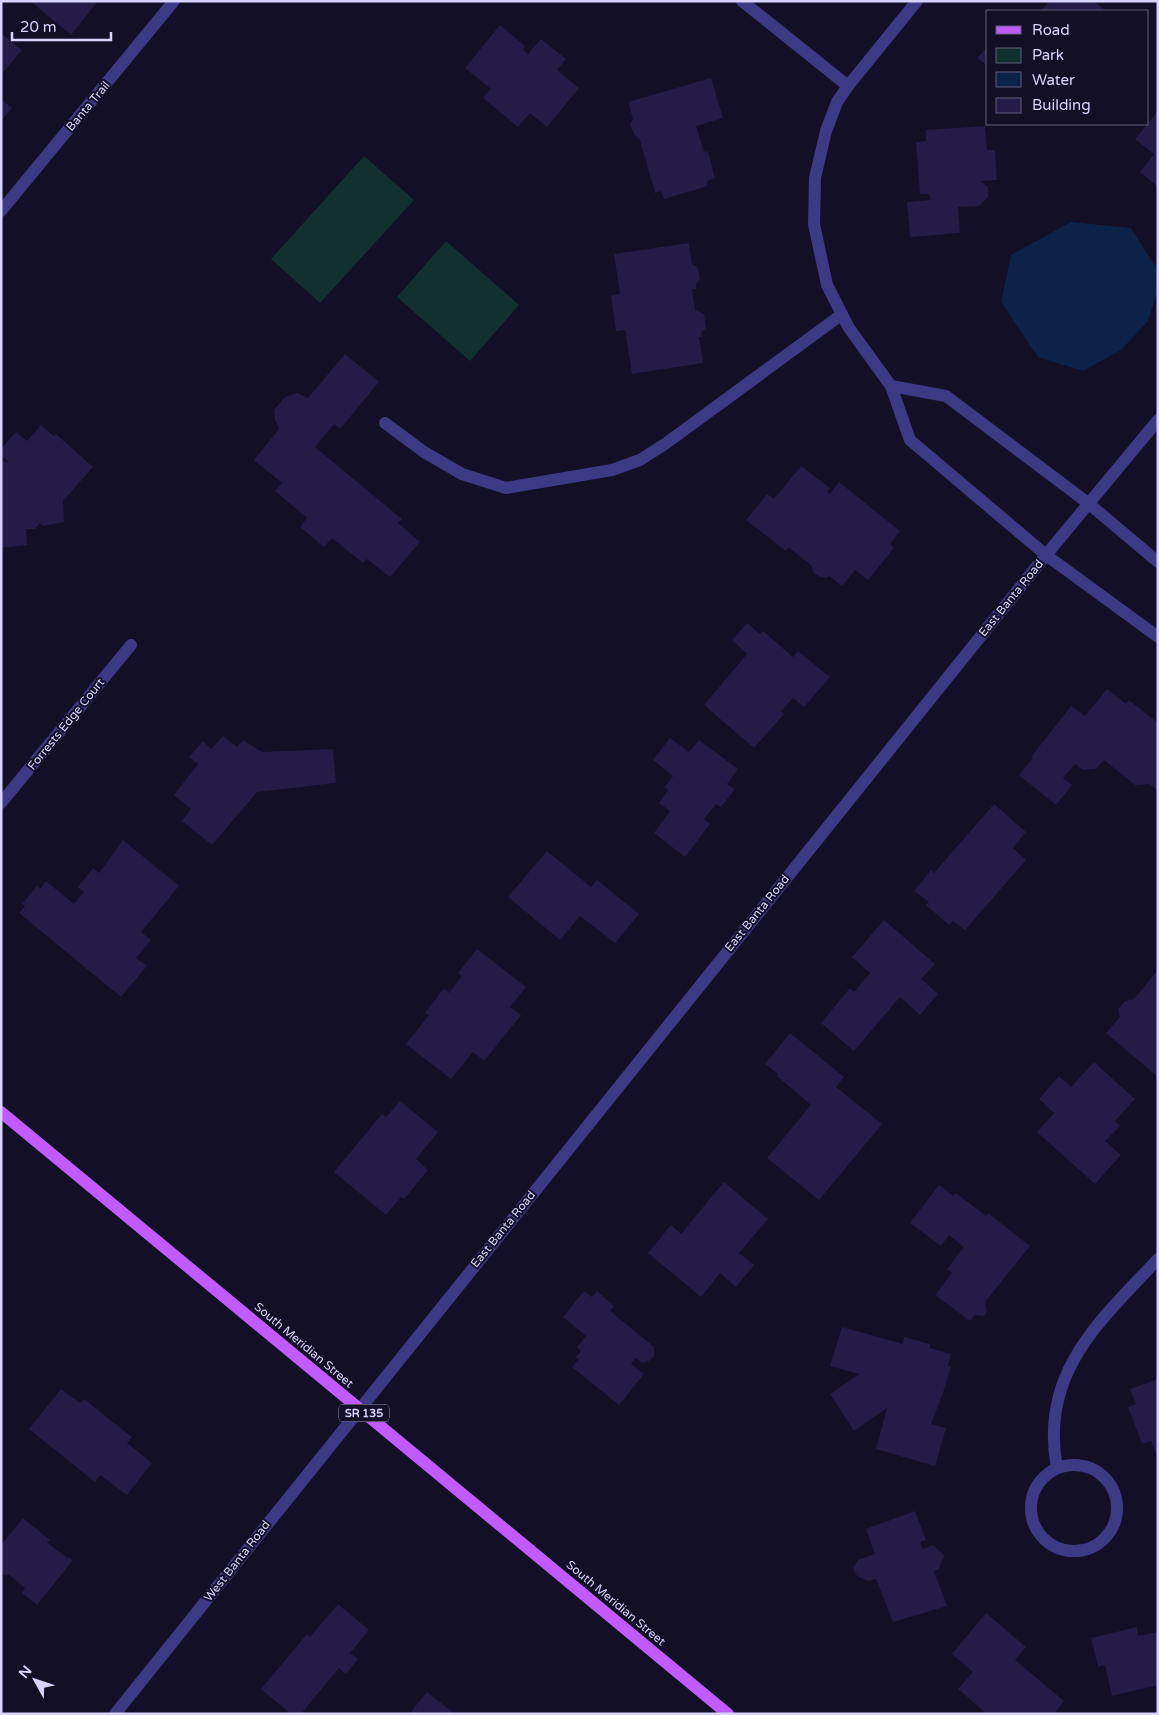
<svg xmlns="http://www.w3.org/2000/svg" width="1159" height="1715" font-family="'Varela Round',sans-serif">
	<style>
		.green { fill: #12302f }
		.water { fill: #0c2248 }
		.building { fill: #241b47 }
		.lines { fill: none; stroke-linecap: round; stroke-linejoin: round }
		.minor { stroke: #3d3a85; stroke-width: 12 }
		.major { stroke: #c25bff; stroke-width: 12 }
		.labels { text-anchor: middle; stroke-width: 4; stroke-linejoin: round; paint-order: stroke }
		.shield { fill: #130f26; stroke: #9e99be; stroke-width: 1 }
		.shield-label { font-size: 11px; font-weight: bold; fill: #d9d4ff }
		.street-label { font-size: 12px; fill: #d9d4ff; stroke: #130f26 }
	</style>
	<rect width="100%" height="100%" fill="#130f26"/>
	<path class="green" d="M364,156L414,200L320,303L271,259Z
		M446,241L519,305L470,361L397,297Z"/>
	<path class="water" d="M1071,222L1131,228L1158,271V289L1148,321L1121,350L1083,371L1038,357L1001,302L1011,255Z"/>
	<path class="building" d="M30,1H98L71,35Z
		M1049,1H1094L1106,11H1041Z
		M500,25L525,46L523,50L528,54L541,39L566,59L557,70L579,88L547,127L530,113L518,127L483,98L491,89L465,68Z
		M1,33L22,50L1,75Z
		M988,46V66L977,58Z
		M711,78L723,118L696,126L704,152L708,151L715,178L707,181L708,186L664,199L661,191L655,193L640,140L634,134L630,124L633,119L628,102Z
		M1,99L12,108L1,121Z
		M1158,111V187L1140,172L1154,154L1135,139Z
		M985,126L987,150H995L997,180L981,181L988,187V197L979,206L958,207L960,233L910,237L907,202L930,200L929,194H920L916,142L926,141V130Z
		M689,243L692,264L698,268L700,279L696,284V289H692L695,310L704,314L706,328L701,333L702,337H699L703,363L632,374L625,330L616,331L611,296L620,294L614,254Z
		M345,354L379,382L340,429L334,424L315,447L402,519L398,523L420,542L390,577L367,559L363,563L332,538L324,547L300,527L307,518L275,491L282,483L254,460L279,429L275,420L274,410L285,397L297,393L308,398Z
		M41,425L54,436L56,434L93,467L63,501L64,522L43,526L40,523L35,529H26L27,545L2,548L1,461L9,462L1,456V449L16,432L27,441Z
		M801,466L830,488L827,492L830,494L839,482L900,531L890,544L894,548L868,580L855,570L842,586L829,576L827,578L820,577L813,572L812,566L788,547L786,551L746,520L767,494L774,499Z
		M747,623L760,634L763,631L793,657L798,651L830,677L804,707L793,698L781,711L784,714L754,748L704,705L747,654L732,640Z
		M1107,689L1126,704L1129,700L1158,723V791L1149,784L1135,785L1104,760L1096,769L1083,770L1075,764L1063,778L1072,785L1056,805L1019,775L1033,758L1031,757L1071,706L1085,716Z
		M223,736L237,747L243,740L262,752L333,749L336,783L257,792L212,845L182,821L191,809L174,795L198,764L189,757L203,741L211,749Z
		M670,738L689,752L699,740L738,769L727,784L735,789L721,807L716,804L704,819L710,824L685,857L654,833L670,811L659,803L668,790L665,787L673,776L653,760Z
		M994,804L1026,832L1013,848L1026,860L965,930L953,921L949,925L926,905L929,902L914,891L931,870L934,873Z
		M123,840L179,886L141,932L151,940L136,958L147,966L121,997L19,913L25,906L22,904L37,886L40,889L46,881L74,904L84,892L78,887L93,868L99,873Z
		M547,851L591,887L597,880L639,914L615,943L580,916L560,940L508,897Z
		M884,920L935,964L921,979L938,994L920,1015L900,997L854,1051L821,1023L850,988L854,992L870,973L852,957Z
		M477,949L526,987L510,1007L521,1015L484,1061L473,1052L451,1079L406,1044L429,1015L425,1013L444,988L449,993L462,976L458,973Z
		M1158,970V1077L1106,1033L1120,1017L1118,1009L1125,1001L1134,999Z
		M790,1033L844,1077L836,1087L882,1124L819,1200L767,1158L811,1105L777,1076L778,1074L765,1064Z
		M1094,1062L1135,1099L1115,1121L1120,1126L1105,1141L1121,1155L1095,1184L1037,1132L1054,1113L1039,1099L1059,1076L1071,1087Z
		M400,1101L438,1132L416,1159L428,1170L404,1199L401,1197L386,1215L334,1172L382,1114L386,1117Z
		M724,1182L768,1219L739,1253L754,1265L736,1287L720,1273L701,1297L648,1253L671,1225L681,1234Z
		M939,1185L953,1196L956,1193L986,1216L988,1213L1030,1246L985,1302L987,1310L984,1316L975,1315L970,1321L935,1295L952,1273L947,1269L964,1247L949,1235L941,1246L910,1223Z
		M584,1291L592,1297L597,1291L614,1306L610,1311L654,1347V1356L649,1361L642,1363L636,1358L631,1364L644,1374L619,1405L572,1367L579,1359L576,1357L581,1351L577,1347L586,1336L563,1317Z
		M842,1327L903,1344L904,1337L930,1344V1348L951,1354L948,1366L951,1367L944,1390L931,1424L946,1428L935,1466L876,1449L887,1408L854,1431L830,1394L859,1374L830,1366Z
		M1158,1379V1458L1151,1441L1142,1444L1128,1407L1136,1404L1130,1389Z
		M61,1389L80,1403L84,1399L132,1437L127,1443L152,1463L127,1495L100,1475L95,1482L29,1429Z
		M915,1511L926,1540L920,1542L923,1549L933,1545L944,1555L939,1569L934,1571L947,1606L893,1622L876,1579L868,1581L857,1576L853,1568L858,1560L875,1554L866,1529Z
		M23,1518L50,1540L47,1542L67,1558L69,1557L73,1560L37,1605L22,1593L25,1588L8,1574L6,1576L1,1573V1545Z
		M338,1604L369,1630L350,1653L358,1659L346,1674L339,1668L301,1714H291L261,1689L307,1634L310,1637Z
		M986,1613L1026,1647L1015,1660L1064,1701L1054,1714H987L958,1689L973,1672L952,1654Z
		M1137,1627L1138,1636L1158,1632V1685L1112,1696L1105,1665L1098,1667L1091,1638Z
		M427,1692L455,1714H409Z"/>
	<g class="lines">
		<path class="minor" d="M742,1L848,86
			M917,1L848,86L837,102L826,131L815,178L814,224L827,285L849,328L891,386L910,440L1046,555L1158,637
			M1,211L174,1
			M891,386L946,396L1088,503L1158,562
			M385,423L424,452L462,474L506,488L612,470L640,460L665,444L841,315
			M1,803L131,645
			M1031 1508a43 43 0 1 1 86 0a43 43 0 1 1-86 0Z
			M1057,1468C1039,1373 1099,1322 1158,1259
			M115,1714L1046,555L1158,420"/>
		<path class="major" d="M1,1112L728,1714"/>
	</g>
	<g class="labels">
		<rect class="shield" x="339" y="1404.5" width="50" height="17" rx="4"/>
		<g class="shield-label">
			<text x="364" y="1417">SR 135</text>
		</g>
		<g class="street-label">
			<text transform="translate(88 106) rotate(-50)" y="4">Banta Trail</text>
			<text transform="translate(1011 598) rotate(-51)" y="4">East Banta Road</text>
			<text transform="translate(66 724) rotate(-51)" y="4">Forrests Edge Court</text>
			<text transform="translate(757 913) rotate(-51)" y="4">East Banta Road</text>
			<text transform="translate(503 1229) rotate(-51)" y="4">East Banta Road</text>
			<text transform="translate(304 1345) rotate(40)" y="4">South Meridian Street</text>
			<text transform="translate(237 1561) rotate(-52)" y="4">West Banta Road</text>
			<text transform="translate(616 1603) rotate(40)" y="4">South Meridian Street</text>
		</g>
	</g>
	<rect width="1159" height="1715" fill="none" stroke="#d9d4ff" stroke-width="5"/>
	<rect x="986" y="10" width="162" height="115" fill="#130f26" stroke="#625e7d"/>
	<rect x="996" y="26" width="25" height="8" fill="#c25bff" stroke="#625e7d"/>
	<text x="1032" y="35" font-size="15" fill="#d9d4ff">Road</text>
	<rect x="996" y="48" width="25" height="15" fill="#12302f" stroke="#625e7d"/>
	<text x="1032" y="60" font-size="15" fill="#d9d4ff">Park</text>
	<rect x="996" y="72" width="25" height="15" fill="#0c2248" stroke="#625e7d"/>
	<text x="1032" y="85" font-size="15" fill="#d9d4ff">Water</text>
	<rect x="996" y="98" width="25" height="15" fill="#241b47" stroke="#625e7d"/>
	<text x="1032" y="110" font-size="15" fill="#d9d4ff">Building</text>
	<g transform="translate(35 1680) rotate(310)" stroke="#130f26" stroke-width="4" paint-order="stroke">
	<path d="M0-4L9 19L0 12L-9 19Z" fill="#d9d4ff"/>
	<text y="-8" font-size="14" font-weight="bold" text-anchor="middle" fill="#d9d4ff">N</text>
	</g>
	<path d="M12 32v8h99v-8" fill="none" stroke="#d9d4ff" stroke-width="2.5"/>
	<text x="20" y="32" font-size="15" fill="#d9d4ff" stroke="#130f26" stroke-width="4" paint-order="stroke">20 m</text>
</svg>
